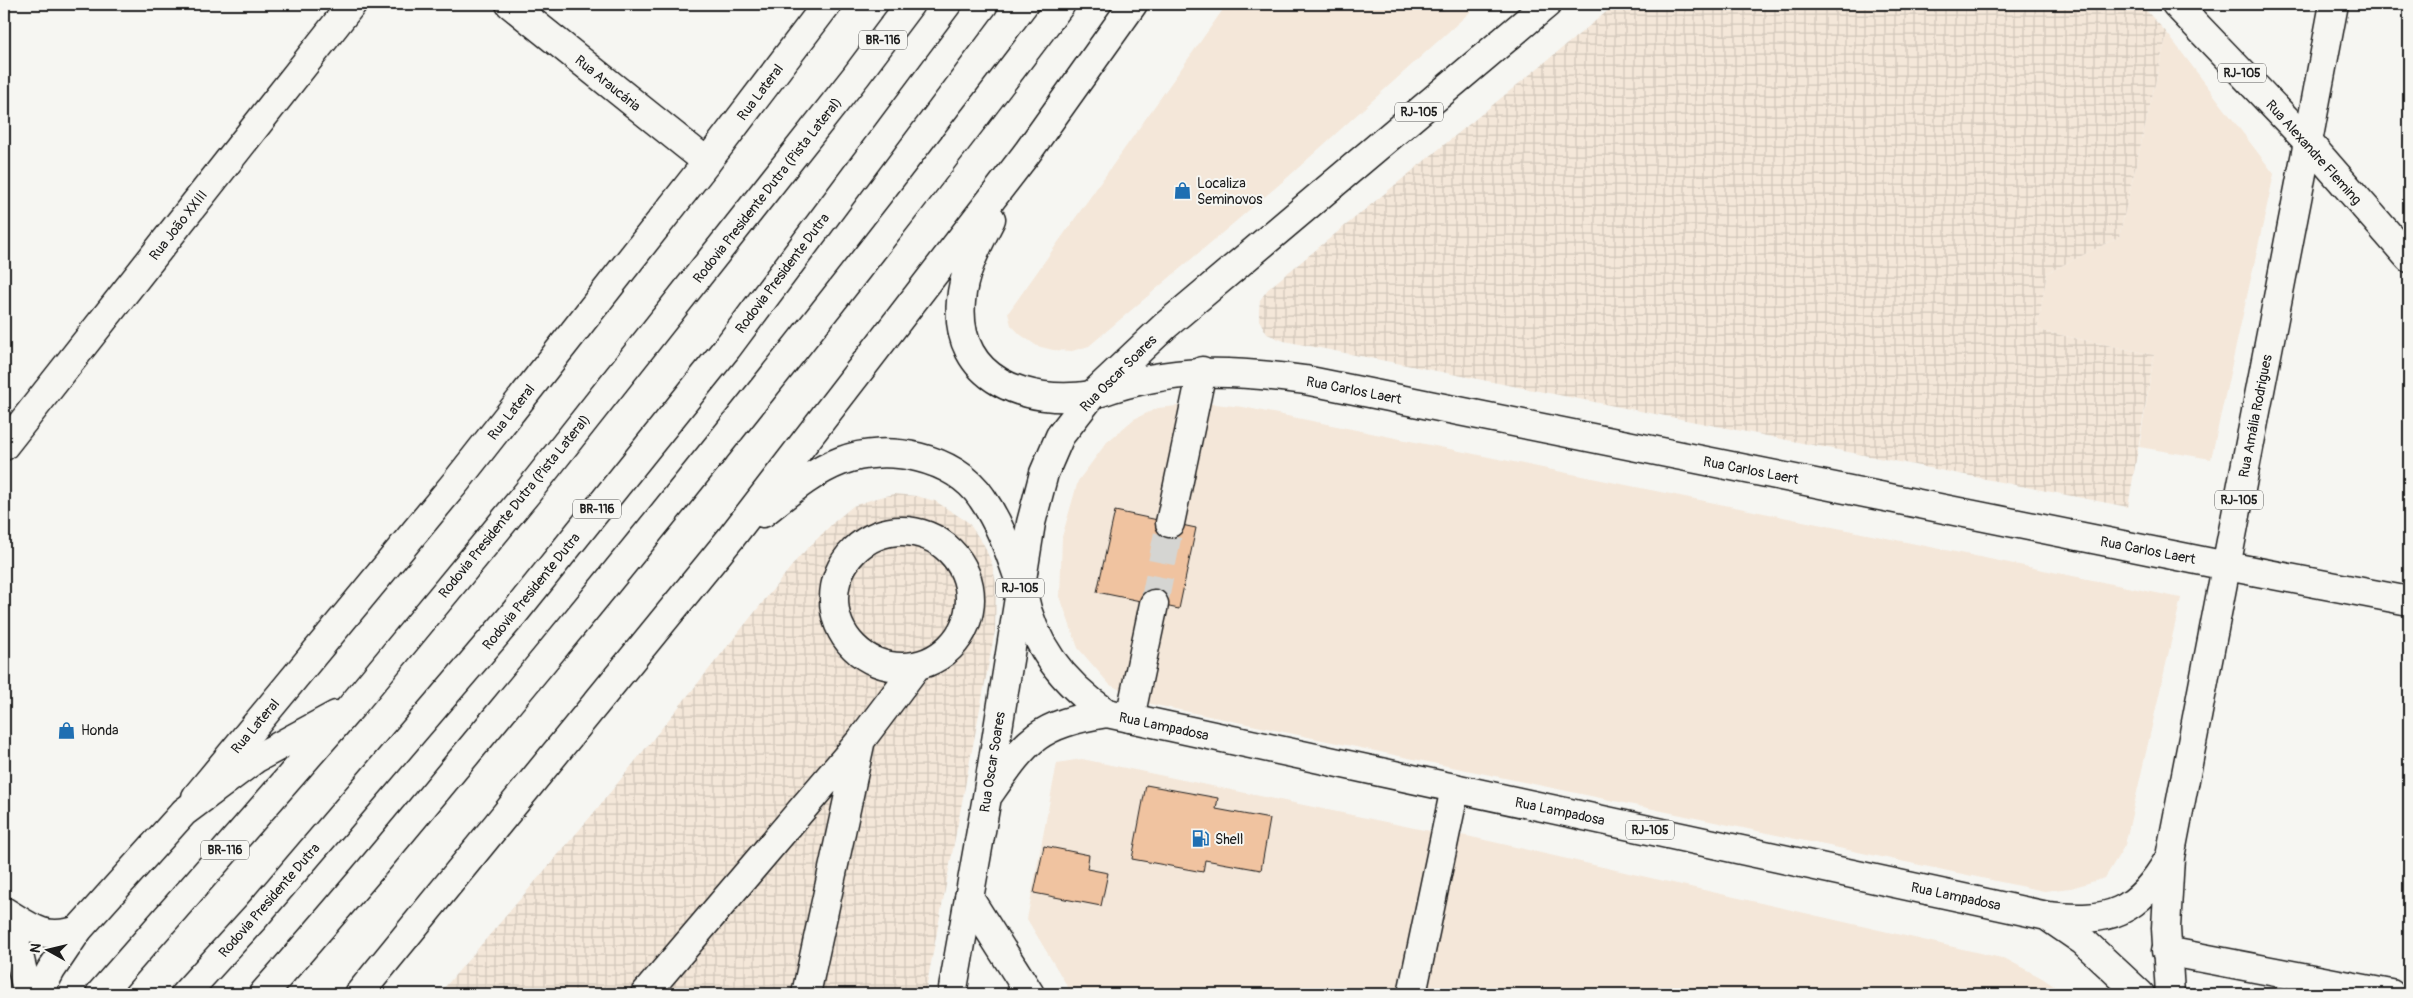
<svg xmlns="http://www.w3.org/2000/svg" width="2413" height="998" font-family="Pangolin,sans-serif">
	<style>
		.built { fill: #f4e7d9 }
		.industrial { fill: url(#industrial-grid) }
		.building { fill: #f0c3a0; stroke: #1c1c1c }
		.lines { fill: none; stroke-linecap: round; stroke-linejoin: round }
		.minor-tunnel { stroke: #d5d5d2; stroke-width: 28; stroke-dasharray: 28 14; stroke-linecap: butt }
		.minor-casing { stroke: #1c1c1c; stroke-width: 31 }
		.major-casing { stroke: #1c1c1c; stroke-width: 31 }
		.highway-casing { stroke: #1c1c1c; stroke-width: 31 }
		.minor { stroke: #f6f6f2; stroke-width: 28 }
		.major { stroke: #f6f6f2; stroke-width: 28 }
		.highway { stroke: #f6f6f2; stroke-width: 28 }
		.labels { text-anchor: middle; stroke-width: 4; stroke-linejoin: round; paint-order: stroke }
		.shield { fill: #f6f6f2; stroke: #5d5d5c; stroke-width: 1 }
		.shield-label { font-size: 12px; font-weight: bold; fill: #1c1c1c }
		.street-label { font-size: 14px; fill: #1c1c1c; stroke: #f6f6f2 }
		.poi-label { font-size: 14px; fill: #1c1c1c; stroke: #f6f6f2; text-anchor: start }
	</style>
	<defs>
		<pattern id="industrial-grid" width="8" height="8" patternUnits="userSpaceOnUse" patternTransform="scale(1.25)"><rect width="8" height="8" fill="#f4e7d9"/><path d="M0 4h8M4 0v8" fill="none" stroke="#d1c6ba"/></pattern>
	</defs>
	<rect width="100%" height="100%" fill="#f6f6f2"/>
	<filter id="ink" filterUnits="userSpaceOnUse"><feTurbulence type="fractalNoise" baseFrequency=".02" numOctaves="2"/><feDisplacementMap in="SourceGraphic" scale="10" xChannelSelector="R" yChannelSelector="G"/><feConvolveMatrix kernelMatrix="1 2 1 2 8 2 1 2 1" color-interpolation-filters="sRGB"/></filter>
	<g filter="url(#ink)">
		<path class="built" d="M1227,4H1479L1288,177L1089,346L1072,351L1053,350L1037,346L1021,335L1011,325L1008,313Z
			M2167,33L2274,174L2211,459L2139,447L2154,355L2037,330L2047,273L2119,237Z
			M1205,403L1243,407L2181,598L2125,845L2105,878L2071,888L2044,891L1151,704L1110,685L1078,648L1060,597L1062,537L1078,481L1107,442L1134,419L1158,408Z
			M1082,759L1424,830L1467,836L2006,959L2042,978L2066,994H1072L1027,919L1057,763Z"/>
		<path class="industrial" d="M1616,4H2140L2167,33L2119,237L2047,273L2037,330L2154,355L2128,507L1284,341L1267,334L1259,320V310L1260,300L1268,289Z
			M895,494L916,496L935,501L968,522L984,545L992,564L996,583L995,631L925,994H439L592,815L799,557L834,522L853,506L876,498Z"/>
		<path class="building" d="M1115,511L1196,528L1179,609L1097,592Z
			M1146,785L1218,798L1216,809L1270,819L1261,870L1205,860L1203,872L1132,859Z
			M1044,846L1089,855L1087,869L1108,873L1101,906L1034,893Z"/>
		<g class="lines">
			<path class="minor-tunnel" d="M1154,604L1170,523"/>
			<defs>
				<path id="minor" d="M510,4L707,162
					M2334,4L2308,142L2409,258
					M4,446L352,4
					M1170,523L1202,371
					M834 599a68 68 0 1 1 136 0a68 68 0 1 1-136 0Z
					M2227,566L2409,601
					M1130,718L1154,604
					M196,797L456,482L707,162L827,4
					M969,898L1030,994
					M2166,951L2391,994
					M645,994L861,740L916,667
					M806,994L860,744
					M1412,994L1455,788"/>
				<path id="major" d="M1101,392C1172,367 1232,370 1305,380L2227,566
					M1023,593C1033,644 1064,684 1107,713
					M987,797C1027,740 1035,725 1107,713L2047,916C2110,923 2137,914 2170,857
					M4,911C31,928 45,941 78,930
					M4,916L18,951L28,994
					M2048,917L2083,941L2140,994
					M952,994L987,797L1031,523L1044,473L1060,436L1092,395L1165,326L1547,4
					M2170,994L2166,928L2170,857L2308,142L2176,4"/>
				<path id="highway" d="M991,219C978,245 963,272 961,301C954,381 1027,405 1092,395
					M763,513C788,493 812,472 841,461C887,443 955,457 982,498C1001,525 1010,554 1021,585
					M38,994L51,970L78,930L184,812L255,759L336,715
					M100,994L351,707L527,493L856,76L910,4
					M185,994L256,916L512,616L727,348L984,4
					M263,994C356,889 445,780 535,671C715,453 890,230 1061,4
					M359,994L730,539L1027,153L1133,4"/>
			</defs>
			<use href="#minor" class="minor-casing"/>
			<use href="#major" class="major-casing"/>
			<use href="#highway" class="highway-casing"/>
			<use href="#minor" class="minor"/>
			<use href="#major" class="major"/>
			<use href="#highway" class="highway"/>
		</g>
	</g>
	<defs>
		<symbol id="shop-bare" viewBox="-9 -9 18 18"><path d="M-5-2.5h2.3a2.7 3.5 0 0 1 5.4 0H5L5.5 6h-11ZM-1.5-2.5h3a1.5 2.3 0 0 0-3 0Z" fill="#1f6fb2" stroke="#f6f6f2" stroke-width="2.5" paint-order="stroke"/></symbol>
		<symbol id="fuel-bare" viewBox="-9 -9 18 18"><path d="M-5.5-6h7V0h2V4h1.3V-2.5L3-4.5l.8-.8L6-3V5H2.5V1h-1V6h-7ZM-4.2-4.7v3.2H.2V-4.7Z" fill="#1f6fb2" stroke="#f6f6f2" stroke-width="2.5" paint-order="stroke"/></symbol>
	</defs>
	<g fill-rule="evenodd">
		<use href="#shop-bare" x="1170" y="178" width="25" height="25"/>
		<use href="#shop-bare" x="54" y="718" width="25" height="25"/>
		<use href="#fuel-bare" x="1188" y="826" width="25" height="25"/>
	</g>
	<g class="labels">
		<g class="shield">
			<rect x="859" y="30.5" width="48" height="19" rx="4"/>
			<rect x="2218" y="63.5" width="48" height="19" rx="4"/>
			<rect x="1395" y="102.5" width="48" height="19" rx="4"/>
			<rect x="2215" y="490.5" width="48" height="19" rx="4"/>
			<rect x="573" y="499.5" width="48" height="19" rx="4"/>
			<rect x="996" y="578.5" width="48" height="19" rx="4"/>
			<rect x="1626" y="820.5" width="48" height="19" rx="4"/>
			<rect x="201" y="840.5" width="48" height="19" rx="4"/>
		</g>
		<g class="shield-label">
			<text x="883" y="44">BR-116</text>
			<text x="2242" y="77">RJ-105</text>
			<text x="1419" y="116">RJ-105</text>
			<text x="2239" y="504">RJ-105</text>
			<text x="597" y="513">BR-116</text>
			<text x="1020" y="592">RJ-105</text>
			<text x="1650" y="834">RJ-105</text>
			<text x="225" y="854">BR-116</text>
		</g>
		<g class="street-label">
			<text transform="translate(608 83) rotate(39)" y="5">Rua Araucária</text>
			<text transform="translate(760 92) rotate(-53)" y="5">Rua Lateral</text>
			<text transform="translate(2314 152) rotate(48)" y="5">Rua Alexandre Fleming</text>
			<text transform="translate(767 190) rotate(-52)" y="5">Rodovia Presidente Dutra (Pista Lateral)</text>
			<text transform="translate(178 225) rotate(-52)" y="5">Rua João XXIII</text>
			<text transform="translate(782 273) rotate(-53)" y="5">Rodovia Presidente Dutra</text>
			<text transform="translate(1118 373) rotate(-45)" y="5">Rua Oscar Soares</text>
			<text transform="translate(1354 390) rotate(11)" y="5">Rua Carlos Laert</text>
			<text transform="translate(511 412) rotate(-52)" y="5">Rua Lateral</text>
			<text transform="translate(2255 416) rotate(-79)" y="5">Rua Amália Rodrigues</text>
			<text transform="translate(1751 470) rotate(11)" y="5">Rua Carlos Laert</text>
			<text transform="translate(514 506) rotate(-51)" y="5">Rodovia Presidente Dutra (Pista Lateral)</text>
			<text transform="translate(2148 550) rotate(11)" y="5">Rua Carlos Laert</text>
			<text transform="translate(531 591) rotate(-51)" y="5">Rodovia Presidente Dutra</text>
			<text transform="translate(255 726) rotate(-50)" y="5">Rua Lateral</text>
			<text transform="translate(1164 726) rotate(12)" y="5">Rua Lampadosa</text>
			<text transform="translate(992 762) rotate(-81)" y="5">Rua Oscar Soares</text>
			<text transform="translate(1560 811) rotate(12)" y="5">Rua Lampadosa</text>
			<text transform="translate(1956 896) rotate(12)" y="5">Rua Lampadosa</text>
			<text transform="translate(269 900) rotate(-49)" y="5">Rodovia Presidente Dutra</text>
		</g>
		<g class="poi-label">
			<text x="1197" y="188">Localiza<tspan x="1197" dy="16">Seminovos</tspan></text>
			<text x="81" y="735">Honda</text>
			<text x="1215" y="844">Shell</text>
		</g>
	</g>
	<rect width="2413" height="998" fill="none" stroke="#f6f6f2" stroke-width="20"/>
	<rect x="10" y="10" width="2393" height="978" fill="none" stroke="#1c1c1c" stroke-width="2" filter="url(#ink)"/>
	<g transform="translate(48 950) rotate(278)" stroke="#f6f6f2" stroke-width="4" paint-order="stroke">
	<path d="M0-4L9 19L0 12L-9 19Z" fill="#1c1c1c"/>
	<text y="-8" font-size="14" font-weight="bold" text-anchor="middle" fill="#1c1c1c">N</text>
	</g>
</svg>
